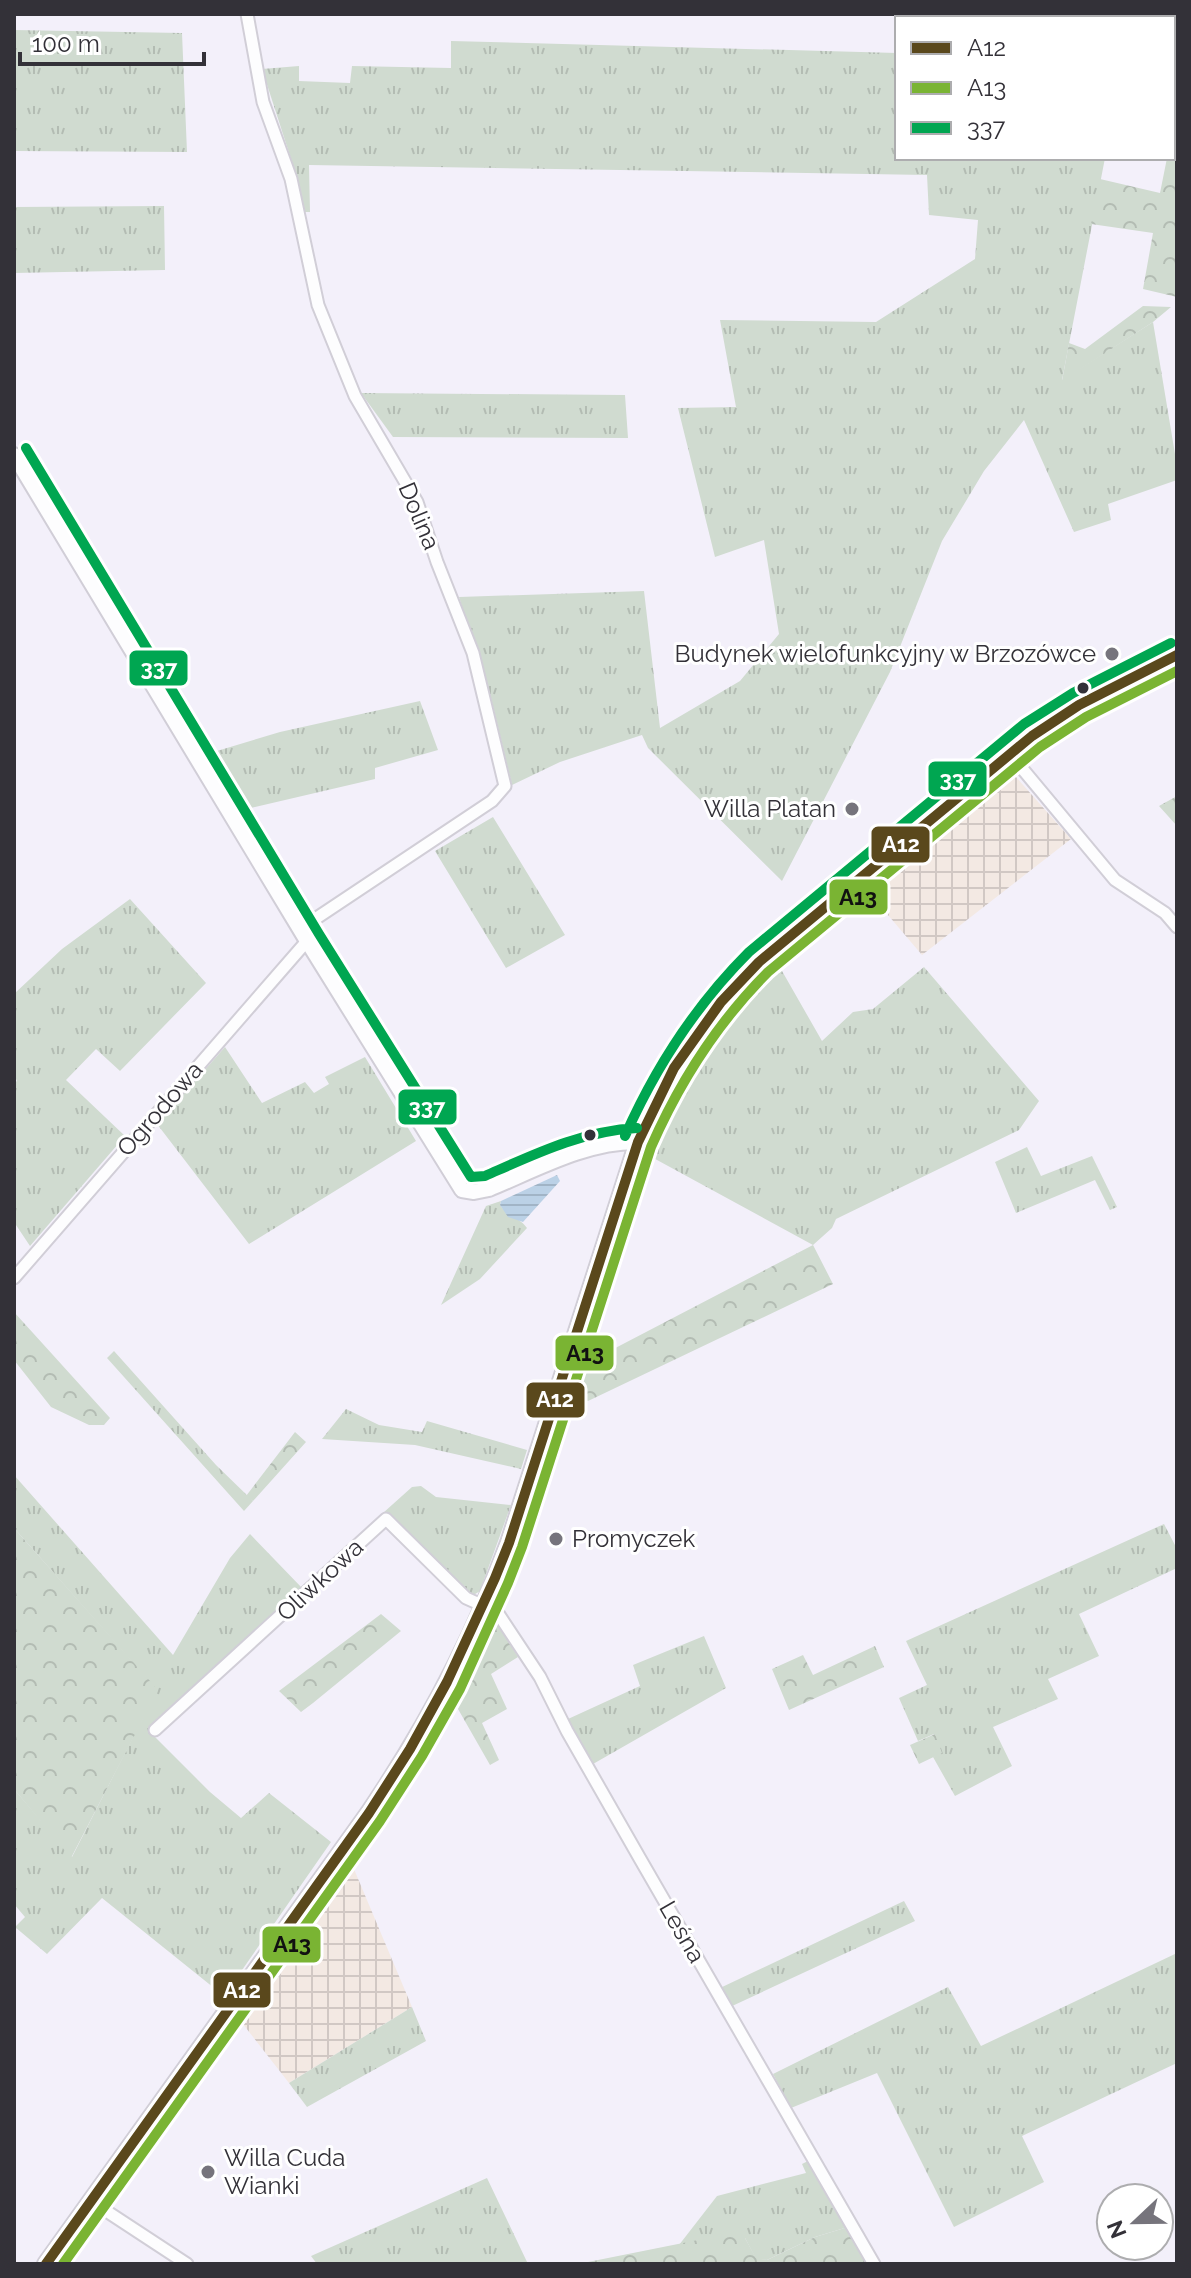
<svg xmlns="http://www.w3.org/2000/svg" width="1191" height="2278" font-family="Raleway,sans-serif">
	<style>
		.industrial { fill: url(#industrial-grid) }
		.grass { fill: url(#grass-tufts) }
		.forest { fill: url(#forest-crowns) }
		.water { fill: url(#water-rules) }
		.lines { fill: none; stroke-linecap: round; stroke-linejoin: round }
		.minor-casing { stroke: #d1ced7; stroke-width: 15 }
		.tertiary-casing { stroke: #d1ced7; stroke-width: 18 }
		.secondary-casing { stroke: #d1ced7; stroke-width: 20 }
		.minor { stroke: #fdfdfe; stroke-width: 11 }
		.tertiary { stroke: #fdfdfe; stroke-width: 14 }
		.secondary { stroke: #fdfdfe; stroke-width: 16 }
		.bus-1-casing { stroke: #fff; stroke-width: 16 }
		.bus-2-casing { stroke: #fff; stroke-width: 16 }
		.bus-3-casing { stroke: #fff; stroke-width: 16 }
		.bus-1 { stroke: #5a481c; stroke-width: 10 }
		.bus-2 { stroke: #7ab433; stroke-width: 10 }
		.bus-3 { stroke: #00a651; stroke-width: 10 }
		.poi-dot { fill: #76747c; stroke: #fff; stroke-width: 3 }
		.bus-dot { fill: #333138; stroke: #fff; stroke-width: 3 }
		.labels { text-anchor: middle; stroke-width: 6; stroke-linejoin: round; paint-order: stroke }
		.street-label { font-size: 24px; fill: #333138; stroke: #fff }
		.poi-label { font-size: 24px; fill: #333138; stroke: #fff; text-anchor: end }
		.line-badge { stroke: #fff; stroke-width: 3 }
		.badge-label { font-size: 22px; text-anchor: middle; font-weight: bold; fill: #fff }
		.pale-badge-label { font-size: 22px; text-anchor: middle; font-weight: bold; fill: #111 }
	</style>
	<defs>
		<pattern id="industrial-grid" width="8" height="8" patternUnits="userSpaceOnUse" patternTransform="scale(2)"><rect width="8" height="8" fill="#f3e9e3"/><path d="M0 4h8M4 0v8" fill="none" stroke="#d1c8c4"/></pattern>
		<pattern id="grass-tufts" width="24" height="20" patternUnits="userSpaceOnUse" patternTransform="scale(2)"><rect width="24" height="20" fill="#d0dbd0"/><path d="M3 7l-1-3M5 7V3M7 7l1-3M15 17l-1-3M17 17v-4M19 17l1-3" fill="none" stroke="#b3bcb3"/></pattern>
		<pattern id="forest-crowns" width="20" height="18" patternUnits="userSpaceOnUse" patternTransform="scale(2)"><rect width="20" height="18" fill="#d0dbd0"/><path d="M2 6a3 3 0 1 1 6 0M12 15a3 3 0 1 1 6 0" fill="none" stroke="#b3bcb3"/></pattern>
		<pattern id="water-rules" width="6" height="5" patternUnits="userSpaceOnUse" patternTransform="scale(2)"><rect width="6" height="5" fill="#bbd1e6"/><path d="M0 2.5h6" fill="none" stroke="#a1b4c6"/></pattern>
	</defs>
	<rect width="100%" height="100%" fill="#f3f0fa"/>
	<path class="industrial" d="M1009,769L1071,839L922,955L865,888Z
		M351,1862L412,2007L289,2083L239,2019Z"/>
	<path class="grass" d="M905,14H1139L1138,18H905Z
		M14,30L182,33L187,152L14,151Z
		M451,41L897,53V158H1105L1062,380L1153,322L1177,466V480L1108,504L1111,520L1074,532L1024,420L984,471L942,541L890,672L782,881L648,748L642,735L560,762L512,785L491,698L459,597L644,591L660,728L740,681L779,634L764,540L715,557L678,408L736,407L720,320L876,322L975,259L978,220L929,215L927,175L309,165L310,212H303L292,162L262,69L299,66V81L350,83L352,66L451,68Z
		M164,206L165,270L14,273V207Z
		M361,393L625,395L628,438L393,437Z
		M420,701L438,750L375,768V779L242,810L207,754L280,732Z
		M493,817L565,935L506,968L435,851Z
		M130,899L206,983L120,1071L96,1049L66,1080L125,1136L30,1246L14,1222V1083L17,1081L14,1075V994L62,949Z
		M778,964L822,1041L853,1012L873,1009L924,967L1039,1101L1019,1130L836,1219L832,1228L813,1245L646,1154L704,1049Z
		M225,1047L262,1103L305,1082L314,1093L329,1084L325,1077L365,1057L416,1141L249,1244L157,1124Z
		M1027,1147L1041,1176L1092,1156L1117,1207L1110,1210L1095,1180L1016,1213L995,1162Z
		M501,1201L500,1205C510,1219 520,1217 527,1228L480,1279L441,1305L486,1206Z
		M114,1351L216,1465L253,1501L244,1511L107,1358Z
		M346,1409L379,1425L422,1432L427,1421L527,1450L521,1469L415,1445L322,1439Z
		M14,1475L173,1655L230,1558L250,1534L303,1589L149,1731L210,1792L241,1818L269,1793L331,1842L224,1996L102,1898L47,1954L15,1927L25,1917L14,1904V1789L72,1857L157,1690L14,1528Z
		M421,1486L436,1497L511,1505L480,1591L472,1596L383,1513L412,1487Z
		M1164,1524L1177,1549V1568L1079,1614L1099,1656L1048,1679L1058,1699L993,1727L1012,1766L955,1796L933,1757L941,1752L934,1734L918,1741L899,1698L927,1685L906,1641Z
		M704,1636L726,1688L593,1764L568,1719L640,1686L633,1665Z
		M904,1901L915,1921L730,2007L720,1988Z
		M1177,1953V2063L1022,2136L1044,2182L954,2227L877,2073L791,2108L773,2074L948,1987L981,2046Z
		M412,2007L426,2041L307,2107L289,2083Z
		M810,2160L848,2227L815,2237L767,2260L756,2259L745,2238L679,2245L717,2196L806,2173L802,2164Z
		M487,2178L528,2264H317L311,2256Z"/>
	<path class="forest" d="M1177,108V297L1143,289L1153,233L1091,224L1100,179L1160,193L1167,158H1173V128Z
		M1143,306L1171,307L1153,322L1062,381L1069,343L1085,349Z
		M1177,796V826L1159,806Z
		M813,1245L833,1284L588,1401L570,1393L577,1368Z
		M14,1312L110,1418L104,1425H89L51,1407L14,1360Z
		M295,1432L306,1442L253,1501L246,1496Z
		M14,1528L158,1690L71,1858L14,1789Z
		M381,1614L401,1631L313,1703L301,1712L279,1691Z
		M492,1615L518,1657L491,1674L507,1709L482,1723L499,1760L490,1765L450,1695Z
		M875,1646L884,1667L789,1710L772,1669L803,1655L813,1675Z
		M935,1734L942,1753L919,1764L910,1745Z
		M848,2227L869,2264H578L733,2233L745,2238L756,2258L767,2260L815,2237Z"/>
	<path class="water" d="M557,1175L560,1181L523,1222L508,1217L500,1205L501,1201Z"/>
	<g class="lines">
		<defs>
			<path id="minor" d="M247,14L263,102L291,179L318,305L355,396L417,502L437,562L473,653L505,786L492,801L300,929
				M1010,754L1115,880L1165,913L1177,927
				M14,1278L307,941
				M155,1730L386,1519L466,1598L497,1612L540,1677L567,1731L639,1857L874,2264
				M91,2201L187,2264"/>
			<path id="tertiary" d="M14,455L307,941L462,1190L474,1192L489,1189C535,1170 587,1141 638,1142"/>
			<path id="secondary" d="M46,2264L369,1813C426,1729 474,1638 509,1543L638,1142C666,1074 705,1012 759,962L1032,736L1079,705L1177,655"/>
		</defs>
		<use href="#minor" class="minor-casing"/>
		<use href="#tertiary" class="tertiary-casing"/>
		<use href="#secondary" class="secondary-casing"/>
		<use href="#minor" class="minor"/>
		<use href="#tertiary" class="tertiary"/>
		<use href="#secondary" class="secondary"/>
		<defs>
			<path id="bus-1" d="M46,2264L369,1813L410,1749L447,1682L495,1578L509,1543L638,1142L674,1068L721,1002L759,962L1032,736L1079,705L1177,655"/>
			<path id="bus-2" d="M63,2264L380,1821L422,1756L460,1689L508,1583L522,1547L651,1147C680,1081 717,1023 768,972L1040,747L1086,717L1177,671"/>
			<path id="bus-3" d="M26,448L319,934L471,1177L485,1176C535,1154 582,1131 637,1128
				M625,1136C656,1066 695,1006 749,952L1024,724L1073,693L1171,643"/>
		</defs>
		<use href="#bus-1" class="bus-1-casing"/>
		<use href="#bus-2" class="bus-2-casing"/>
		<use href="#bus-3" class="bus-3-casing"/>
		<use href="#bus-1" class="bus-1"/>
		<use href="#bus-2" class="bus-2"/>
		<use href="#bus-3" class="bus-3"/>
	</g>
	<g class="poi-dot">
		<circle cx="1112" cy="654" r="8"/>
		<circle cx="852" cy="809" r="8"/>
		<circle cx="556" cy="1539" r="8"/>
		<circle cx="208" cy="2172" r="8"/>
	</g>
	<g class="bus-dot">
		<circle cx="1083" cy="688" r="7"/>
		<circle cx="590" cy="1135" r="7"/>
	</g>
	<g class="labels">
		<g class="street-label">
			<text transform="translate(419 516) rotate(67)" y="8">Dolina</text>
			<text transform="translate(160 1109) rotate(-49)" y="8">Ogrodowa</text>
			<text transform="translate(320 1580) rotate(-43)" y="8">Oliwkowa</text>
			<text transform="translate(682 1932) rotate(60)" y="8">Leśna</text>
		</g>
		<g class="poi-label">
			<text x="1096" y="662">Budynek wielofunkcyjny w Brzozówce</text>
			<text x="836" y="817">Willa Platan</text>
			<text x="572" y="1547" text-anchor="start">Promyczek</text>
			<text x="224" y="2166" text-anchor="start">Willa Cuda<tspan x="224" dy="28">Wianki</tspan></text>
		</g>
	</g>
	<g class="line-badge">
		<rect x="128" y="649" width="61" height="38" rx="8" fill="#00a651"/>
		<rect x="927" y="760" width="61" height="38" rx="8" fill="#00a651"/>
		<rect x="870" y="825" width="61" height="39" rx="8" fill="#5a481c"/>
		<rect x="828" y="878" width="61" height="38" rx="8" fill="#7ab433"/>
		<rect x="397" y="1088" width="61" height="38" rx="8" fill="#00a651"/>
		<rect x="554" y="1334" width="61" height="38" rx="8" fill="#7ab433"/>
		<rect x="525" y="1381" width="61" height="38" rx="8" fill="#5a481c"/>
		<rect x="261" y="1925" width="61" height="39" rx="8" fill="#7ab433"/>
		<rect x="212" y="1971" width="60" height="38" rx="8" fill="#5a481c"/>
	</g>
	<g class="badge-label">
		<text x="159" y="676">337</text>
		<text x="958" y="787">337</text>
		<text x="901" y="852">A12</text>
		<text x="427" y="1115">337</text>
		<text x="555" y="1407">A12</text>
		<text x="242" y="1998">A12</text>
	</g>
	<g class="pale-badge-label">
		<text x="858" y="905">A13</text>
		<text x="585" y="1361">A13</text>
		<text x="292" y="1952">A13</text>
	</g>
	<rect width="1191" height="2278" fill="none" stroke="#333138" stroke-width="32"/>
	<rect x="895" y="16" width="280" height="144" fill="#ffffff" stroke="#adadaf" stroke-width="2"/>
	<rect x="911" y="42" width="40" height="12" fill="#5a481c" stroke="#adadaf" stroke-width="2"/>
	<text x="967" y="56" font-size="24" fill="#333138">A12</text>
	<rect x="911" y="82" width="40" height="12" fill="#7ab433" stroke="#adadaf" stroke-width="2"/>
	<text x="967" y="96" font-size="24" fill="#333138">A13</text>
	<rect x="911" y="122" width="40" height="12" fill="#00a651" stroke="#adadaf" stroke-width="2"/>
	<text x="967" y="136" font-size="24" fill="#333138">337</text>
	<g transform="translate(1135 2222) rotate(248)"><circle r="38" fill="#ffffff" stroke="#adadaf" stroke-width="2"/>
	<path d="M0-6L14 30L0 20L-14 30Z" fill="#76747c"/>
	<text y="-12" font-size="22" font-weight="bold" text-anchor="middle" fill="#333138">N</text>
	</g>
	<path d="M20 52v12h184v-12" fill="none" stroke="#333138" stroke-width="4"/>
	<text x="32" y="52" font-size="24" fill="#333138" stroke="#ffffff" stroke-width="6" paint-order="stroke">100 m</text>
</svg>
